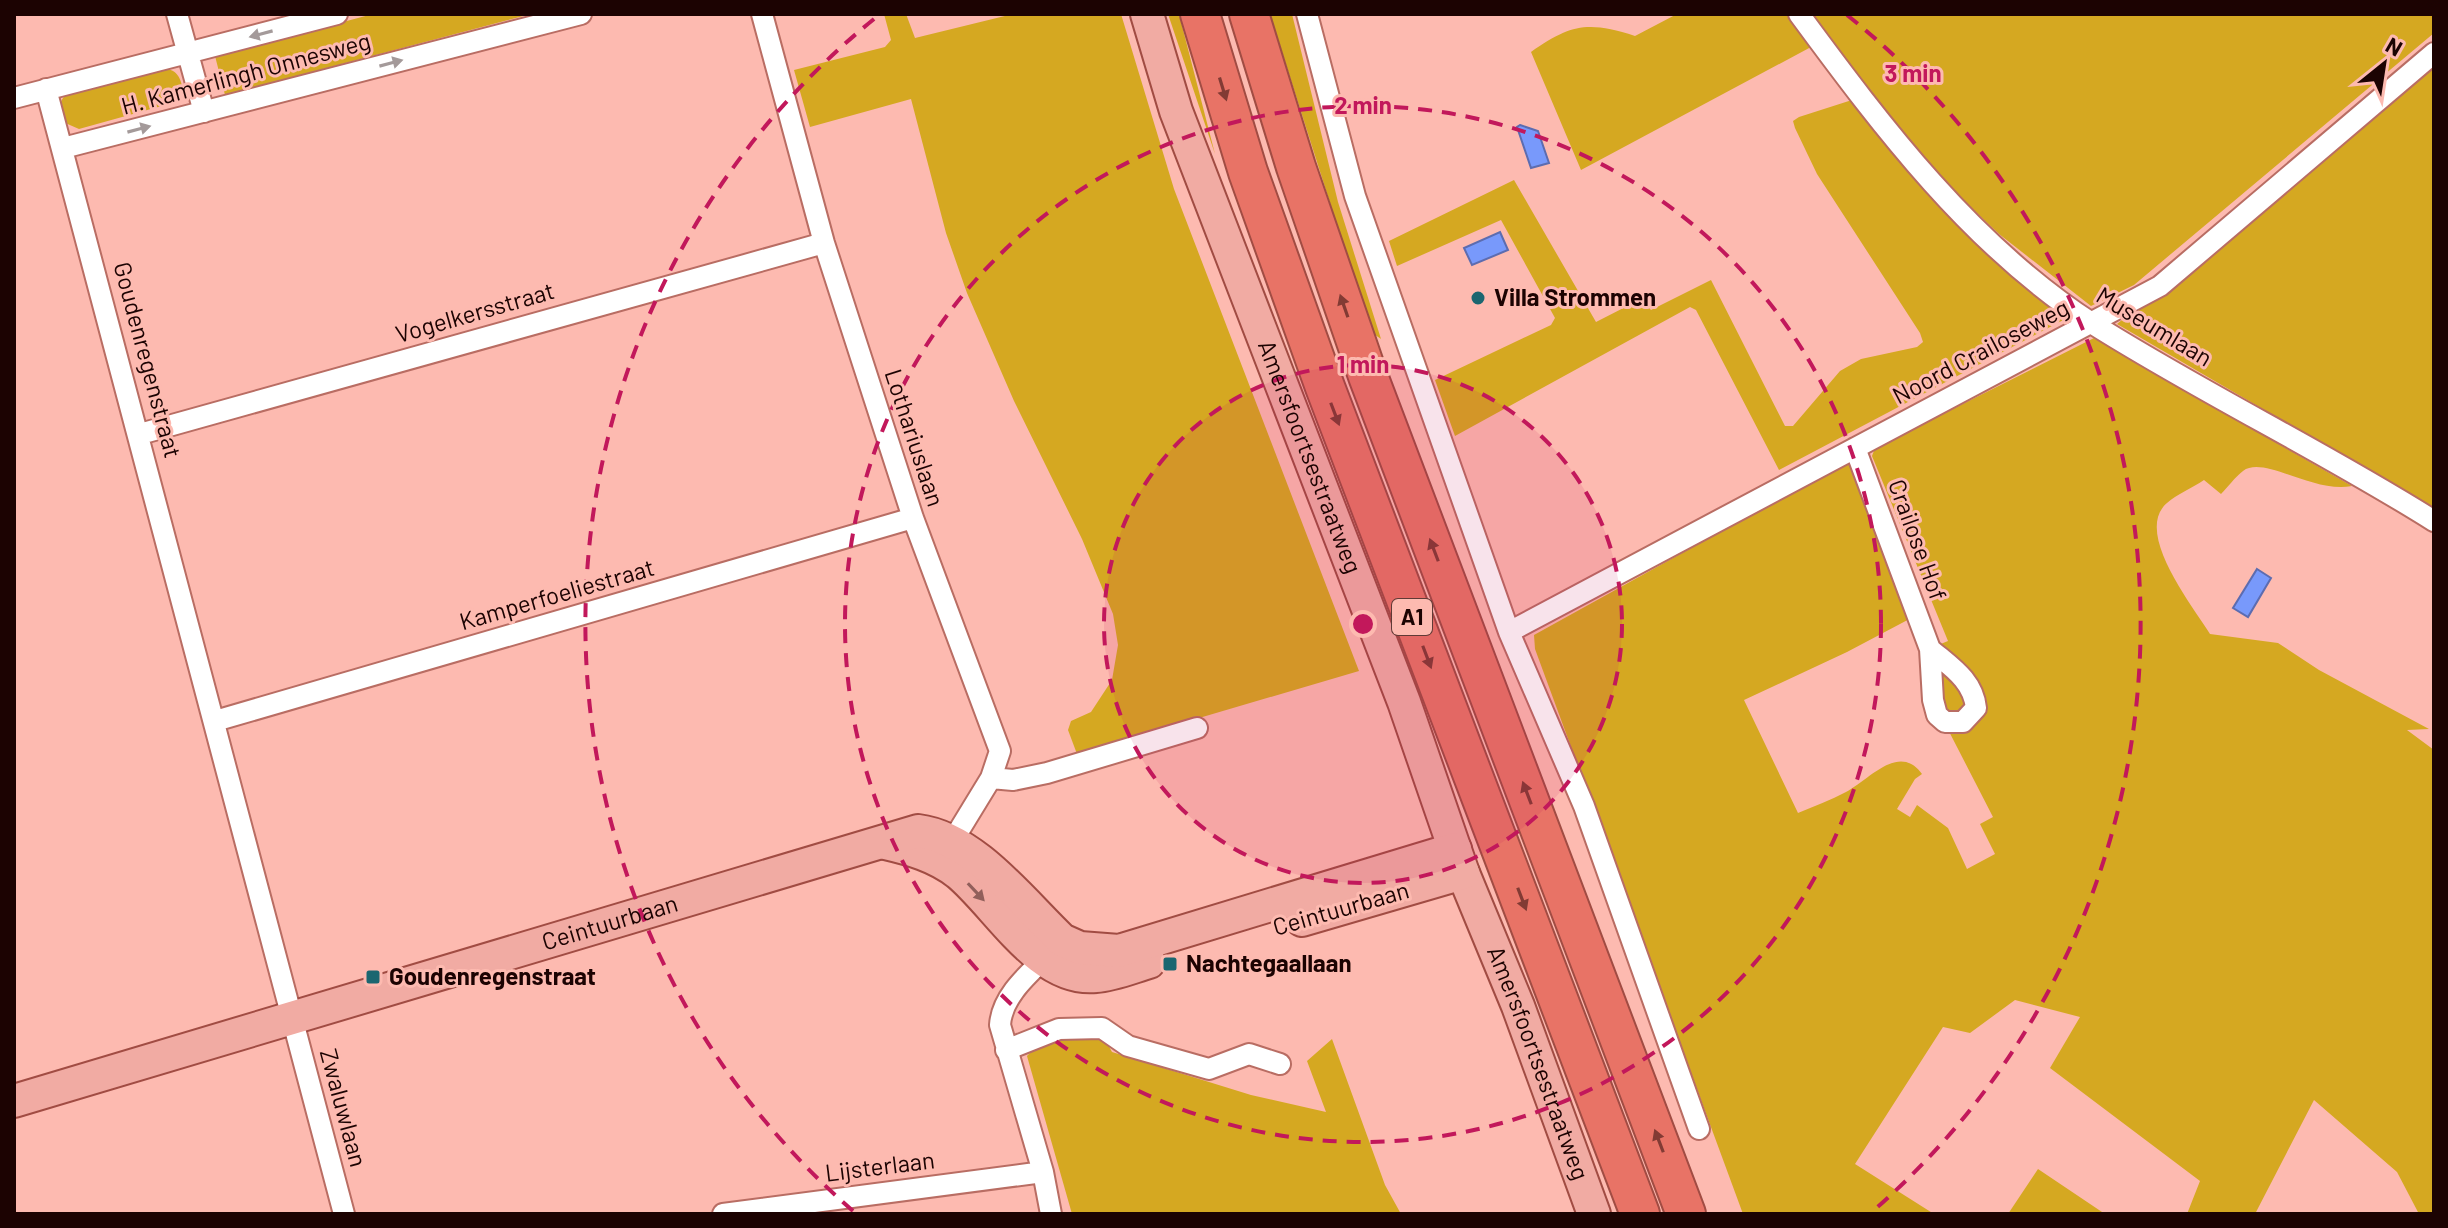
<svg xmlns="http://www.w3.org/2000/svg" width="2448" height="1228" font-family="Barlow,sans-serif">
	<style>
		.green { fill: #d5a821 }
		.water { fill: #7899fb; stroke: #5c6cb0; stroke-width: 2 }
		.lines { fill: none; stroke-linecap: round; stroke-linejoin: round }
		.street-casing { stroke: #b96d63; stroke-width: 24 }
		.primary-casing { stroke: #a14c43; stroke-width: 36 }
		.highway-casing { stroke: #a14c43; stroke-width: 42 }
		.street { stroke: #fff; stroke-width: 20 }
		.primary { stroke: #f1aba3; stroke-width: 32 }
		.highway { stroke: #e87366; stroke-width: 38 }
		.oneway { fill: #a49a9a }
		.oneway2 { fill: #823b34 }
		.oneway3 { fill: #915f5b }
		.ring { fill: none; stroke: #c2185b; stroke-width: 4; stroke-dasharray: 14 10 }
		.poi-dot { fill: #1b6670; stroke: #fdbab0; stroke-width: 3 }
		.labels { text-anchor: middle; stroke-width: 6; stroke-linejoin: round; paint-order: stroke }
		.shield { fill: #fdbab0; stroke: #603a36; stroke-width: 2 }
		.shield-label { font-size: 22px; font-weight: bold; fill: #1c0302 }
		.street-label { font-size: 24px; fill: #1c0302; stroke: #fdbab0 }
		.poi-label { font-size: 24px; font-weight: bold; fill: #1c0302; stroke: #fdbab0; text-anchor: start }
		.centre { fill: #c2185b; stroke: #fdbab0; stroke-width: 4 }
		.ring-label { font-size: 24px; text-anchor: middle; font-weight: bold; fill: #c2185b; stroke: #fdbab0; stroke-width: 6; stroke-linejoin: round; paint-order: stroke }
	</style>
	<rect width="100%" height="100%" fill="#fdbab0"/>
	<path class="green" d="M373,14H531L225,95L215,56Z
		M884,14H906L915,38L1013,14H1121L1174,189L1359,671L1077,754L1068,730L1071,721L1091,712L1112,680L1118,645L1113,614L1082,539L1014,401L967,293L946,233L911,99L810,127L794,70L885,47L891,40Z
		M1168,14H1179L1215,154Z
		M1270,14H1292L1338,202L1381,339L1371,332Z
		M1677,14H1789L1811,47L1581,170L1531,52C1571,24 1588,21 1635,36Z
		M1813,14H2434V33L2134,285L2091,306L1999,234L1924,163Z
		M2434,64V509L2117,324Z
		M158,68C175,68 180,74 183,90L176,102L79,129L63,122C57,107 59,99 72,89Z
		M1852,100L1907,171L1971,239L2069,317L1779,470L1696,310L1690,307L1455,436L1435,380L1551,325L1555,318L1501,220L1397,266L1389,241L1514,180L1596,322L1641,299L1651,310L1711,280L1785,426H1793L1840,371L1861,359L1917,347L1923,342L1920,333L1817,174L1795,128L1793,121L1799,117Z
		M2094,338L2352,486C2314,494 2264,455 2243,471C2235,477 2228,487 2221,494L2204,480C2192,488 2177,494 2167,503C2133,532 2193,606 2210,634L2278,643L2319,670L2429,729L2407,730L2434,750V1214H2419L2397,1172L2314,1100L2255,1214H2187L2200,1181L2050,1068L2080,1017L2015,1000L1970,1033L1943,1027L1855,1164L1934,1214H1743L1535,649L1534,635L1852,459L1917,615L1847,652L1744,700L1798,813C1814,806 1831,800 1846,792C1869,780 1899,742 1922,774L1915,779L1897,809L1910,817L1917,805L1948,828L1967,869L1995,854L1980,824L1993,817L1939,712L1931,648L1948,641L1872,456L1875,448Z
		M1094,1035L1106,1041L1112,1052L1251,1095L1326,1112L1307,1061L1332,1039L1385,1185L1401,1214H1072L1027,1056C1041,1040 1073,1037 1094,1035Z
		M2038,1169L2105,1214H2008Z"/>
	<path class="water" d="M1520,125L1538,131L1549,163L1531,168L1517,127Z
		M1500,232L1508,250L1472,265L1464,248Z
		M2257,569L2271,578L2248,617L2233,608Z"/>
	<g class="lines">
		<defs>
			<path id="street" d="M177,14L204,112
				M762,14L824,243L913,518L1000,751L991,778L947,850
				M1307,14L1355,196L1509,632L1584,806L1699,1129
				M1799,14C1883,128 1972,246 2093,324C2204,394 2323,451 2434,521
				M46,89L344,1214
				M14,98L337,14
				M63,148L581,14
				M140,434L824,243
				M1855,448L1930,649L1933,700L1937,715L1945,722H1963L1976,708C1973,680 1951,667 1930,649
				M1509,632L2160,286L2434,53
				M215,721L913,518
				M991,778L1013,780L1047,773L1197,728
				M1051,952C1030,973 1002,995 1000,1025L1043,1172L1051,1214
				M1006,1050L1059,1029L1102,1028L1128,1046L1209,1069L1249,1054L1280,1064
				M723,1214L1043,1172"/>
			<g id="primary">
				<path id="s1" d="M1147,14L1176,111L1404,702L1463,873L1518,1006L1594,1214"/>
				<path d="M885,843C911,849 936,856 958,873C997,905 1039,982 1096,976C1113,975 1132,967 1149,962"/>
				<path d="M1302,920L1463,873"/>
				<path id="s2" d="M14,1101L918,831C974,838 1022,902 1062,940L1080,948L1119,951L1455,849"/>
			</g>
			<path id="highway" d="M1200,14L1248,172L1325,387L1640,1214
				M1249,14L1296,167L1368,376L1686,1214"/>
		</defs>
		<use href="#street" class="street-casing"/>
		<use href="#primary" class="primary-casing"/>
		<use href="#highway" class="highway-casing"/>
		<use href="#street" class="street"/>
		<use href="#primary" class="primary"/>
		<use href="#highway" class="highway"/>
	</g>
	<defs><path id="oneway-solid" d="M-6-.8H1V-3.2L6.5 0L1 3.2V.8H-6Z" transform="scale(2)"/></defs>
	<g class="oneway">
		<use href="#oneway-solid" transform="translate(261 34) rotate(165)"/>
		<use href="#oneway-solid" transform="translate(391 63) rotate(-15)"/>
		<use href="#oneway-solid" transform="translate(139 129) rotate(-15)"/>
	</g>
	<g class="oneway2">
		<use href="#oneway-solid" transform="translate(1223 89) rotate(73)"/>
		<use href="#oneway-solid" transform="translate(1344 306) rotate(-109)"/>
		<use href="#oneway-solid" transform="translate(1335 414) rotate(69)"/>
		<use href="#oneway-solid" transform="translate(1434 550) rotate(-111)"/>
		<use href="#oneway-solid" transform="translate(1427 657) rotate(69)"/>
		<use href="#oneway-solid" transform="translate(1527 793) rotate(-111)"/>
		<use href="#oneway-solid" transform="translate(1522 899) rotate(69)"/>
		<use href="#oneway-solid" transform="translate(1659 1141) rotate(-111)"/>
	</g>
	<use class="oneway3" href="#oneway-solid" transform="translate(976 892) rotate(47)"/>
	<circle cx="1363" cy="624" r="259" fill="#c2185b" fill-opacity=".12"/>
	<g class="ring">
		<circle cx="1363" cy="624" r="259"/>
		<circle cx="1363" cy="624" r="518"/>
		<path d="M853 1211A778 778 0 0 1 879 15M1847 15A778 778 0 0 1 1873 1211"/>
	</g>
	<g class="poi-dot">
		<circle cx="1478" cy="298" r="8"/>
		<rect x="1162" y="956" width="16" height="16" rx="4"/>
		<rect x="365" y="969" width="16" height="16" rx="4"/>
	</g>
	<g class="labels">
		<rect class="shield" x="1392" y="599" width="40" height="36" rx="6"/>
		<g class="shield-label">
			<text x="1412" y="625">A1</text>
		</g>
		<g class="street-label">
			<text transform="translate(246 74) rotate(-15)" y="8">H. Kamerlingh Onnesweg</text>
			<text transform="translate(475 313) rotate(-16)" y="8">Vogelkersstraat</text>
			<text transform="translate(2154 327) rotate(31)" y="8">Museumlaan</text>
			<text transform="translate(1981 352) rotate(-28)" y="8">Noord Crailoseweg</text>
			<text transform="translate(147 360) rotate(75)" y="8">Goudenregenstraat</text>
			<text transform="translate(914 438) rotate(72)" y="8">Lothariuslaan</text>
			<text dy="8" stroke="none"><textPath href="#s1" startOffset="472">Amersfoortsestraatweg</textPath></text>
			<text transform="translate(1917 540) rotate(70)" y="8">Crailose Hof</text>
			<text transform="translate(557 595) rotate(-16)" y="8">Kamperfoeliestraat</text>
			<text transform="translate(1341 909) rotate(-16)" y="8">Ceintuurbaan</text>
			<text dy="8" stroke="none"><textPath href="#s2" startOffset="622">Ceintuurbaan</textPath></text>
			<text dy="8" stroke="none"><textPath href="#s1" startOffset="1120">Amersfoortsestraatweg</textPath></text>
			<text transform="translate(343 1108) rotate(75)" y="8">Zwaluwlaan</text>
			<text transform="translate(880 1167) rotate(-7)" y="8">Lijsterlaan</text>
		</g>
		<g class="poi-label">
			<text x="1494" y="306">Villa Strommen</text>
			<text x="1186" y="972">Nachtegaallaan</text>
			<text x="389" y="985">Goudenregenstraat</text>
		</g>
	</g>
	<circle cx="1363" cy="624" r="12" class="centre"/>
	<g class="ring-label">
		<text x="1913" y="82">3 min</text>
		<text x="1363" y="114">2 min</text>
		<text x="1363" y="373">1 min</text>
	</g>
	<rect width="2448" height="1228" fill="none" stroke="#1c0302" stroke-width="32"/>
	<g transform="translate(2384 64) rotate(30)" stroke="#fdbab0" stroke-width="6" paint-order="stroke">
	<path d="M0-6L14 30L0 20L-14 30Z" fill="#1c0302"/>
	<text y="-12" font-size="22" font-weight="bold" text-anchor="middle" fill="#1c0302">N</text>
	</g>
</svg>
